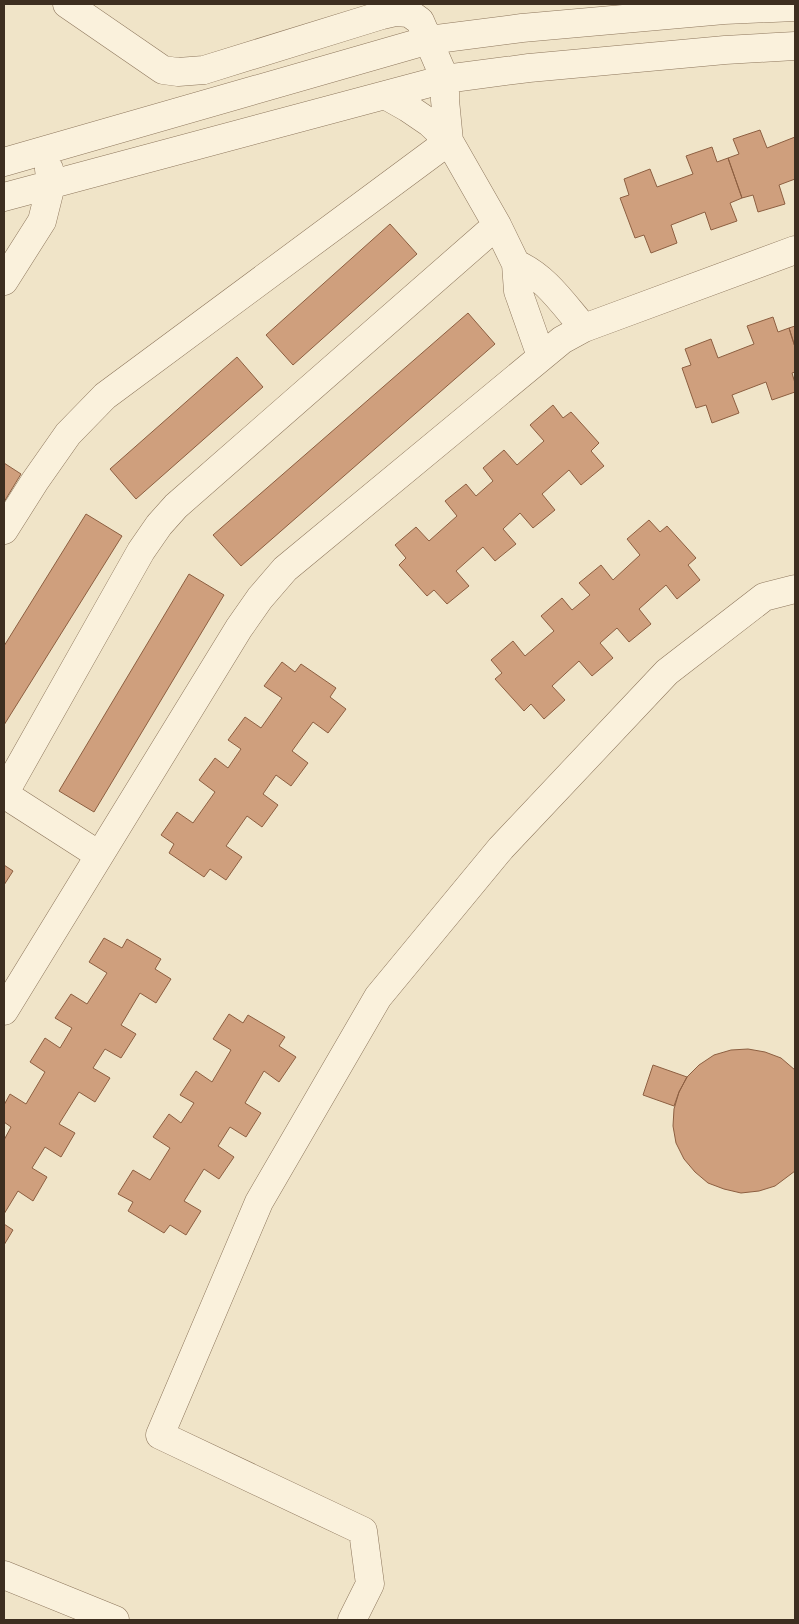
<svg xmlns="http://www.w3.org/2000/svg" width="799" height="1624" font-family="'Crimson Pro',serif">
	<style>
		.building { fill: #cf9f7d; stroke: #8d5f41 }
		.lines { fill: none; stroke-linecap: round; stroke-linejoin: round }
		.minor-casing { stroke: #8d765c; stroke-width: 29 }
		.minor { stroke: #faf1dc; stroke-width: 28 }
	</style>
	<rect width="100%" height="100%" fill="#f0e4c8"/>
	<path class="building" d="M760,130L767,148L795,137V179L779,185L785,204L758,212L753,195L742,198L728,158L739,154L733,139Z
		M712,147L717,162L728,158L742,198L730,203L737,221L711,230L705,212L671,225L677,243L651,253L644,235L635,238L620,198L629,195L624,179L650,169L657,187L693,174L686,156Z
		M390,224L417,254L293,365L266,335Z
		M468,313L495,344L241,566L213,535Z
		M773,317L778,332L789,328L795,347V372L792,373L795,383V392L772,400L766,382L732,395L739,413L712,423L706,405L696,408L682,368L691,365L685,349L711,339L718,358L754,344L747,326Z
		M795,326V347L789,328Z
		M237,357L263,387L136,499L110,469Z
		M553,405L563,418L571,412L599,443L591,451L604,466L581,485L569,470L542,494L555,510L533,528L520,513L503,529L516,544L495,561L483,547L456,571L469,586L447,604L434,590L427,596L399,565L406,558L395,545L416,527L429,541L457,516L445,501L466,484L476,496L493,481L483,468L504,450L517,465L544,441L530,425Z
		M4,463L21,474L4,502Z
		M86,514L122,536L4,725V646Z
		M649,520L660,532L667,526L696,558L688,565L700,580L677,599L666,585L639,609L651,624L629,642L617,628L600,643L613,658L592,676L579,661L552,686L565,700L544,719L531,704L524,711L495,679L502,673L491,660L513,641L525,656L554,631L541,616L562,598L572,610L590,595L579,583L601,565L613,580L640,555L627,539Z
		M189,574L224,595L94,812L59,791Z
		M282,662L295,672L301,664L336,688L330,697L346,709L328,733L313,722L292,751L308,763L291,786L276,775L263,794L278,805L262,827L247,816L226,846L242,857L226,880L210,869L204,877L169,853L174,844L161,835L177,812L193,823L215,792L199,780L215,758L228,768L241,749L228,740L245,717L261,728L282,698L264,686Z
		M4,865L13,871L4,885Z
		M104,938L122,948L127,939L161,959L155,969L171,979L156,1003L140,993L121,1025L136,1034L121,1058L105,1049L93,1068L110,1078L95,1102L79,1092L59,1124L75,1133L61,1157L45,1147L32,1168L47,1177L33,1201L18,1191L4,1214V1140L11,1127L4,1122V1105L10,1094L26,1104L45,1072L30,1062L45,1038L60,1048L72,1028L55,1018L71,994L87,1004L107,973L89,962Z
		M229,1014L243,1023L248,1015L285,1037L279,1046L296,1057L279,1082L264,1071L245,1103L261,1113L246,1137L230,1127L218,1146L234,1157L219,1179L204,1169L184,1201L201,1211L186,1235L170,1225L164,1233L128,1211L133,1202L118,1194L133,1170L150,1180L170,1148L153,1137L169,1114L181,1123L194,1103L180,1095L196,1071L212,1082L231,1050L213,1039Z
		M748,1049L765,1052L781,1058L795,1070V1171L775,1186L759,1191L741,1193L724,1189L708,1183L695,1172L684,1159L676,1143L673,1126L674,1109L679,1092L687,1077L699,1065L714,1055L731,1050Z
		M653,1065L687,1077L679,1092L674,1106L643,1095Z
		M4,1224L13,1230L4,1245Z"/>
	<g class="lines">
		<defs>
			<path id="minor" d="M67,4L163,70L178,72L204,70L382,15L395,12L409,13L420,21L445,79V100L449,141
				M385,95L408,108L430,123L449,141L497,225L516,264L518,291L541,356
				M4,162L429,40L522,28L724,10L795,7
				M4,197L445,79L529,68L725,50L795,46
				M516,264C545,276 564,305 584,328
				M4,281L42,221L51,185L49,169
				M4,530L35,481L68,434L105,396L449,141
				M4,794L141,551L159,525L176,506L497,225
				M4,794L99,855
				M4,1011L239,628L260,598L285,569L562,340L584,328L795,250
				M4,1575L115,1620
				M352,1620L370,1584L363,1531L160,1435L259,1202L378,997L501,848L667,672L764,597L795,589"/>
		</defs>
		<use href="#minor" class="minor-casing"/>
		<use href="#minor" class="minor"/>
	</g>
	<rect width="799" height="1624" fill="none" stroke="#3d2e20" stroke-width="10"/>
</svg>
